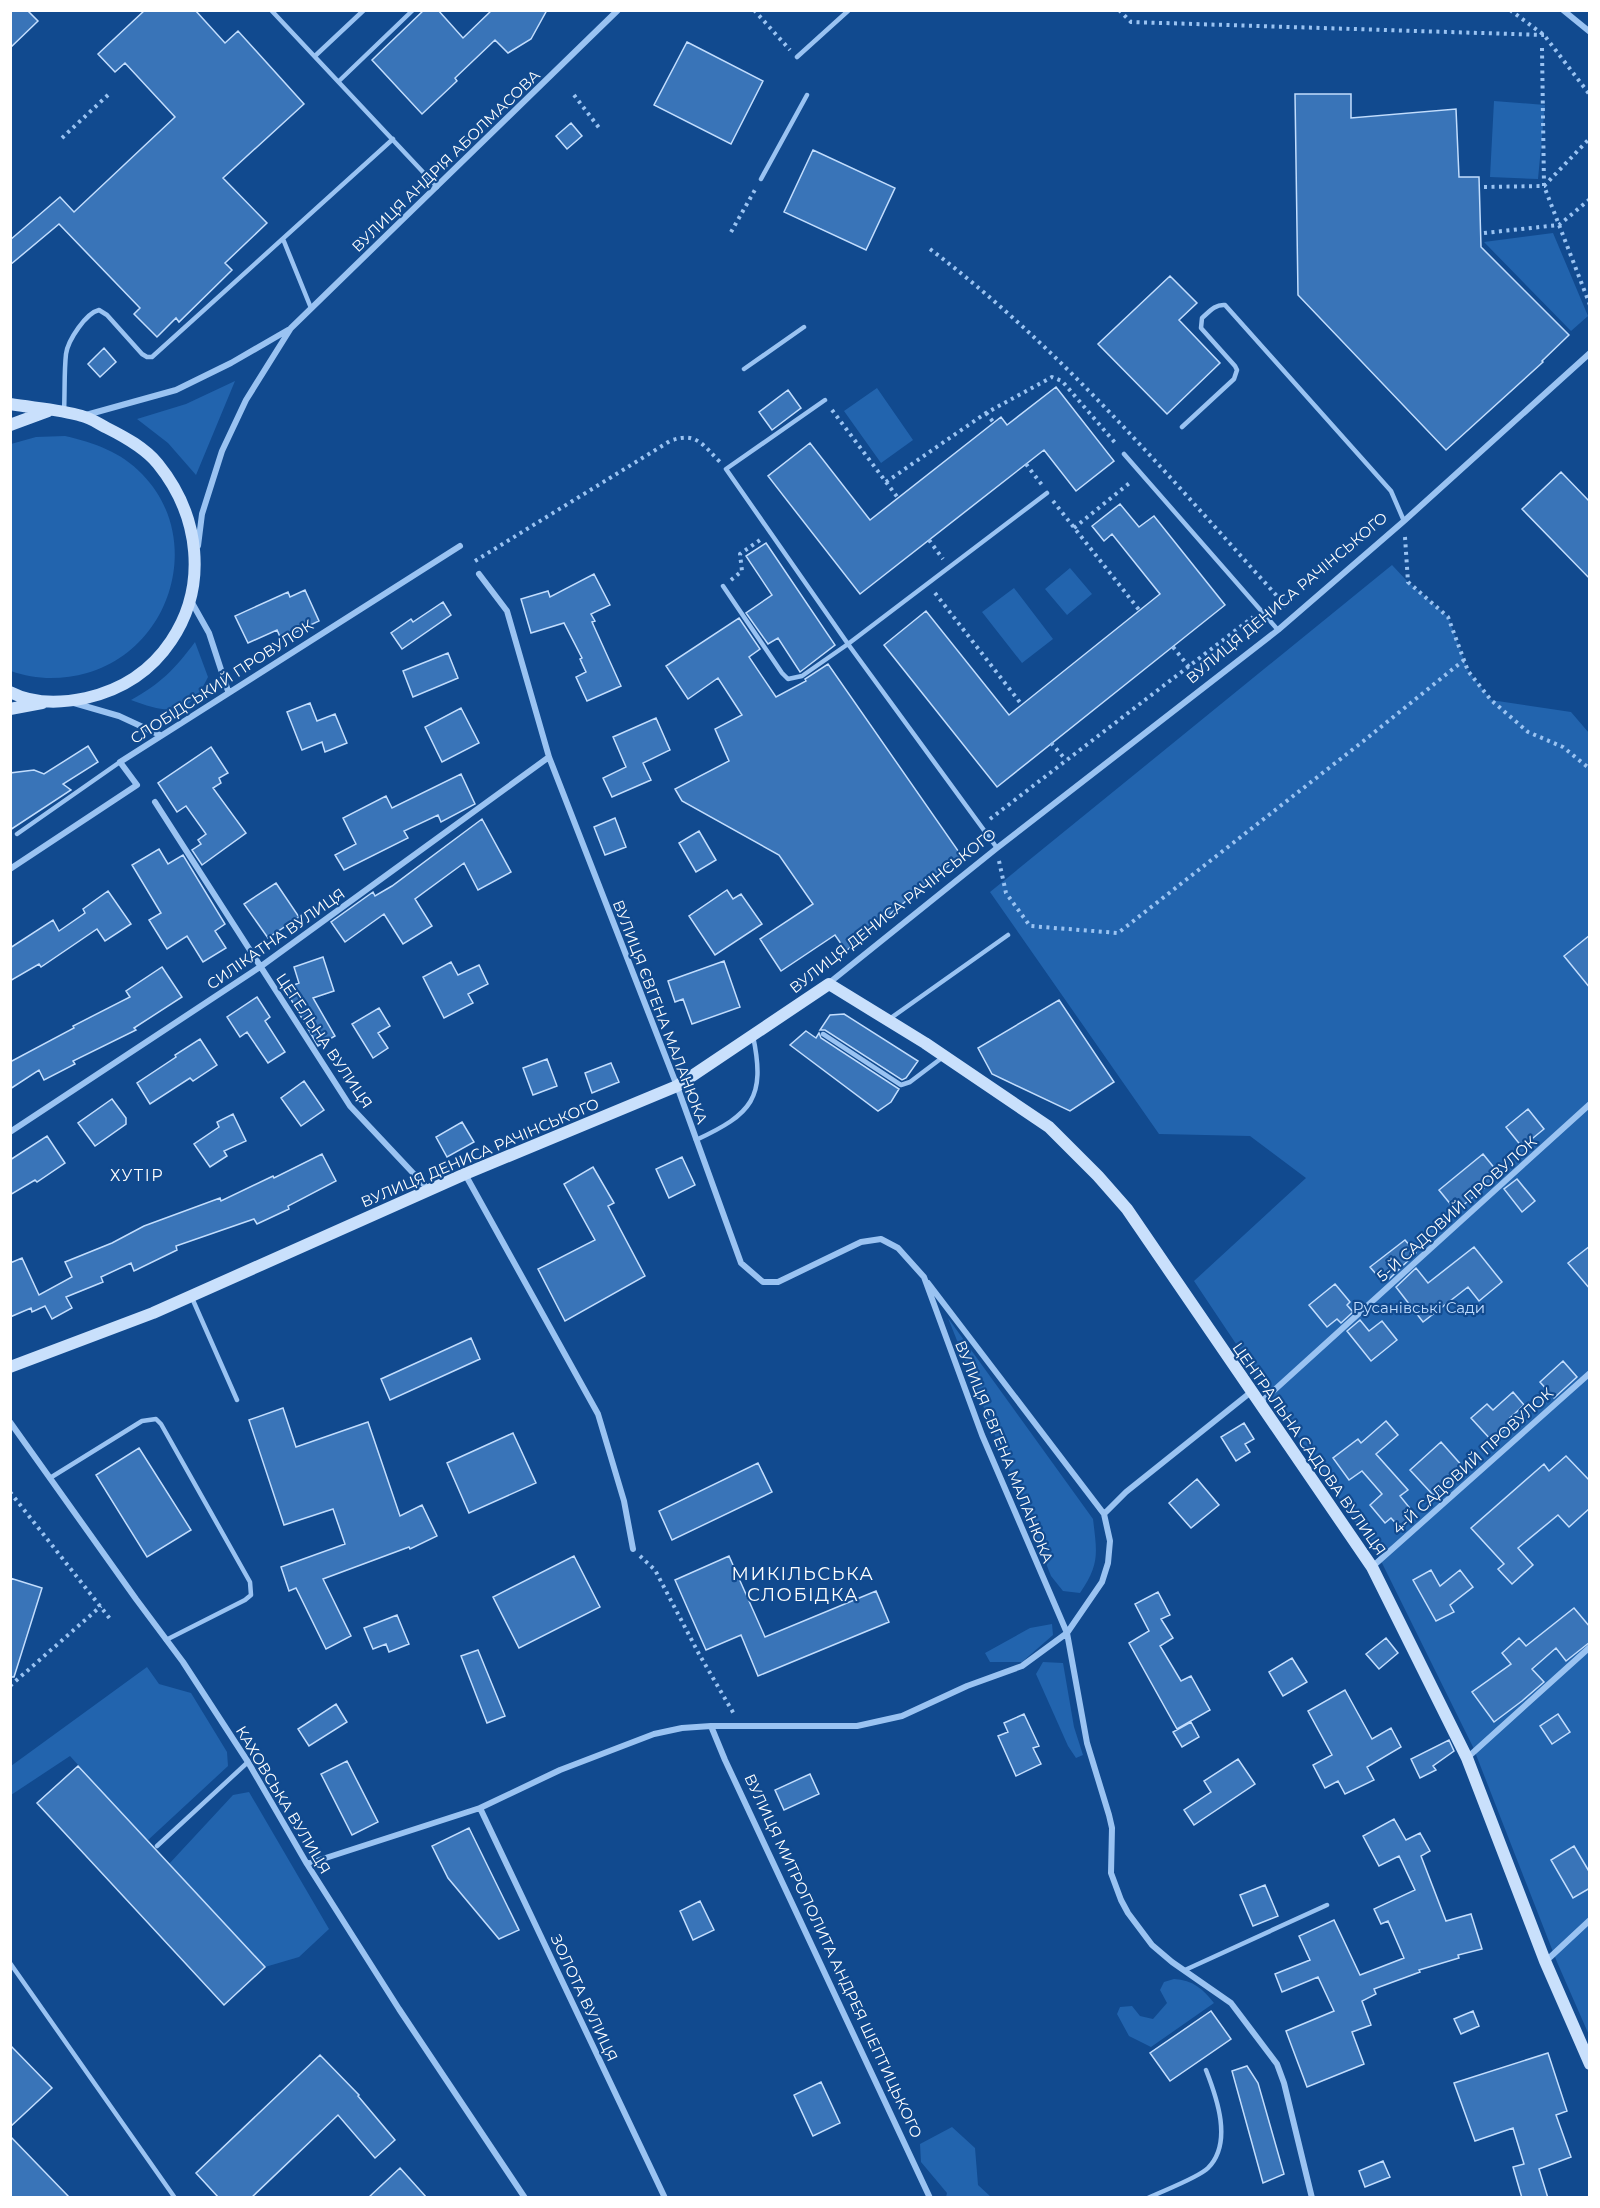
<svg xmlns="http://www.w3.org/2000/svg" width="1600" height="2208" font-family="Montserrat,sans-serif">
	<style>
		.green { fill: #2264ae }
		.building { fill: #3974b8; stroke: #c2ddfd; stroke-width: 1.5 }
		.lines { fill: none; stroke-linecap: round; stroke-linejoin: round }
		.path { stroke: #9ac3f2; stroke-width: 4; stroke-dasharray: 3 4.5; stroke-linecap: butt }
		.lane { stroke: #9ac3f2; stroke-width: 4.5 }
		.street { stroke: #9ac3f2; stroke-width: 6 }
		.secondary { stroke: #c9e0fc; stroke-width: 12 }
		.labels { text-anchor: middle; stroke-width: 4.5; stroke-linejoin: round; paint-order: stroke }
		.street-label { font-size: 15px; fill: #fff; stroke: #114a8f }
		.park-label { font-size: 15px; fill: #c2ddfd; stroke: #114a8f }
		.neighbourhood-label { font-size: 16px; letter-spacing: 1.5px; fill: #fff; stroke: #114a8f }
		.quarter-label { font-size: 18px; letter-spacing: 1.5px; fill: #fff; stroke: #114a8f }
	</style>
	<rect width="100%" height="100%" fill="#114a8f"/>
	<path class="green" d="M1494,101L1545,105L1538,179L1490,177Z
		M1553,233L1588,316L1571,331L1484,242Z
		M235,381L196,475L168,443L137,419L186,404Z
		M877,388L913,440L881,463L844,411Z
		M65,436C95,443 121,452 142,474C205,538 172,649 87,673C62,680 35,680 11,671V444L36,437Z
		M1392,565L1408,582L1448,617L1468,671L1491,700L1571,712L1589,733V2035L1557,1962L1473,1747L1381,1561L1194,1281L1306,1178L1250,1136L1159,1134L990,892Z
		M1070,568L1092,594L1067,615L1045,589Z
		M1014,588L1053,639L1022,663L982,612Z
		M195,642L208,677C189,717 168,714 131,700C160,684 175,669 195,642Z
		M948,1318L1093,1519C1097,1553 1100,1564 1080,1593L1063,1591L1051,1576Z
		M1052,1624L1053,1635L1022,1662H990L985,1653L1030,1628Z
		M1043,1662L1063,1663L1074,1727L1083,1755L1076,1758L1068,1746L1036,1674Z
		M147,1667L159,1684L191,1693L227,1752L228,1766L147,1841L70,1756L11,1795V1766Z
		M249,1792L329,1929L299,1957L265,1967L169,1864L233,1795Z
		M1174,1979C1193,1980 1203,1989 1214,2003L1151,2047L1129,2036L1117,2014L1120,2007L1132,2006L1140,2016L1153,2019L1167,2003L1160,1990L1164,1982Z
		M952,2127L975,2148L978,2185L991,2197H946L947,2193L921,2162L920,2144Z"/>
	<path class="building" d="M10,10H27L38,21L10,48Z
		M145,10H195L225,43L238,31L304,104L223,178L267,223L225,263L232,270L179,322L176,318L157,337L134,314L140,308L59,224L10,265V240L60,197L74,212L175,117L125,63L115,72L98,54Z
		M424,10H438L463,38L492,10H547L531,39L508,53L495,40L455,78L457,81L422,114L372,60Z
		M687,42L763,81L731,144L654,105Z
		M1295,94H1351V118L1456,109L1459,177H1479L1481,247L1569,335L1542,361L1543,362L1446,450L1298,295Z
		M571,123L582,136L567,149L556,136Z
		M813,150L895,188L866,250L784,212Z
		M1170,276L1197,303L1179,320L1220,363L1167,414L1098,344Z
		M104,348L116,362L100,377L88,364Z
		M1056,387L1114,461L1076,491L1044,450L860,594L768,476L810,443L870,520L1001,417L1007,425Z
		M788,390L801,408L772,430L759,412Z
		M1561,472L1590,502V579L1522,509Z
		M1120,504L1139,527L1154,516L1225,605L997,787L884,645L926,611L1009,715L1160,594L1112,534L1104,541L1092,526Z
		M766,543L835,645L800,672L778,638L768,644L746,613L772,595L746,556Z
		M594,574L610,605L591,614L595,621L592,622L621,686L587,701L576,677L586,672L580,659L582,658L564,623L531,633L521,599L548,591L550,597Z
		M305,590L319,621L281,639L277,630L248,643L235,616L288,592L290,597Z
		M443,602L451,615L402,649L391,633L411,619L413,622Z
		M739,618L760,649L749,657L776,697L806,681L805,679L828,664L961,855L846,951L835,935L781,971L760,939L813,904L779,855L682,801L675,789L729,761L715,729L742,715L718,678L688,699L666,666Z
		M448,653L458,678L413,697L403,671Z
		M310,703L317,721L335,714L347,743L325,752L322,742L302,750L287,712Z
		M461,708L479,743L442,762L425,727Z
		M656,718L670,750L643,763L651,780L612,797L603,778L626,767L613,737Z
		M88,746L98,762L63,784L71,790L10,830V773L34,770L44,774Z
		M211,747L228,773L219,778L221,783L213,788L246,833L202,865L192,850L201,844L198,840L206,834L186,806L177,812L158,783Z
		M461,774L475,804L441,822L438,815L404,831L408,838L344,870L335,855L356,844L343,818L386,796L392,808Z
		M615,818L626,847L605,855L594,827Z
		M482,819L511,872L478,890L464,863L415,899L432,926L403,944L384,914L345,942L331,922L373,892L375,896L392,886Z
		M699,831L716,860L696,872L679,843Z
		M159,849L168,864L183,855L225,924L215,931L226,948L203,962L187,936L167,949L149,920L161,913L132,865Z
		M276,883L299,917L268,938L244,904Z
		M727,890L733,899L741,894L762,924L715,955L689,916Z
		M108,891L131,924L105,941L97,929L41,967L39,964L10,981V948L53,920L59,931L85,913L83,909Z
		M1590,935V988L1564,956Z
		M323,957L334,991L313,998L335,1036L318,1046L289,996L286,988L299,983L294,967Z
		M724,961L740,1007L692,1024L683,999L675,1002L668,981Z
		M451,962L458,975L479,965L488,984L468,994L473,1003L444,1018L423,977Z
		M162,967L182,997L134,1028L136,1030L73,1061L75,1064L44,1080L39,1070L10,1089V1062L74,1028L73,1026L130,997L126,991Z
		M257,997L270,1017L265,1021L285,1052L268,1063L247,1032L240,1037L227,1017Z
		M1059,1000L1114,1082L1070,1111L992,1074L978,1048Z
		M379,1008L390,1026L378,1033L388,1048L373,1058L352,1024Z
		M844,1014L918,1061L906,1078L902,1080L825,1030H820L830,1015Z
		M806,1031L816,1038L819,1033L821,1038L899,1089L891,1102L878,1111L790,1045Z
		M200,1039L217,1065L193,1081L190,1078L150,1104L137,1083L176,1057L175,1055Z
		M547,1059L557,1086L533,1095L523,1068Z
		M611,1063L619,1082L592,1093L585,1073Z
		M304,1081L324,1110L301,1126L281,1098Z
		M112,1099L126,1118V1124L95,1146L78,1123Z
		M1528,1109L1544,1129L1522,1147L1506,1127Z
		M233,1114L246,1141L224,1151L227,1156L210,1167L194,1144L219,1127L217,1122Z
		M462,1122L474,1142L447,1157L436,1137Z
		M47,1136L65,1163L37,1182L35,1180L10,1195V1160Z
		M322,1154L336,1181L288,1206L289,1209L257,1224L254,1219L176,1246L177,1250L134,1271L131,1263L101,1277L103,1282L66,1297L72,1308L52,1319L45,1306L32,1312L31,1308L10,1317V1263L22,1258L39,1295L72,1277L65,1262L112,1243L144,1226L220,1198L221,1201L273,1176L274,1178Z
		M1483,1154L1500,1175L1456,1211L1439,1190Z
		M682,1157L695,1185L669,1198L656,1169Z
		M593,1167L614,1203L608,1206L645,1276L565,1321L538,1269L595,1240L564,1184Z
		M1517,1179L1535,1201L1522,1212L1504,1189Z
		M1405,1240L1416,1253L1389,1279L1386,1276L1381,1280L1370,1267Z
		M1590,1246V1289L1568,1263Z
		M1474,1247L1502,1282L1479,1301L1468,1287L1423,1322L1396,1287L1416,1268L1428,1283Z
		M1335,1284L1350,1302L1347,1305L1353,1312L1341,1323L1337,1319L1327,1327L1309,1305Z
		M1360,1320L1369,1331L1382,1321L1397,1340L1371,1361L1347,1331Z
		M471,1338L480,1359L390,1400L381,1379Z
		M1563,1361L1577,1377L1554,1398L1540,1382Z
		M1513,1392L1524,1405L1510,1418L1514,1422L1492,1441L1471,1418L1487,1404L1493,1410Z
		M283,1408L296,1447L368,1422L400,1516L422,1505L437,1536L410,1549L409,1547L323,1579L351,1636L326,1649L296,1588L289,1591L281,1567L345,1544L333,1509L284,1525L249,1420Z
		M1386,1421L1398,1435L1376,1454L1408,1490L1400,1496L1416,1516L1401,1529L1391,1518L1385,1523L1370,1505L1382,1494L1362,1471L1349,1480L1333,1458L1358,1439L1361,1443Z
		M1244,1423L1254,1439L1245,1444L1250,1452L1236,1461L1221,1437Z
		M513,1433L536,1483L469,1513L447,1463Z
		M1441,1442L1464,1468L1433,1495L1410,1470Z
		M139,1448L191,1530L147,1557L96,1475Z
		M1566,1456L1590,1481V1508L1569,1527L1558,1515L1518,1548L1533,1565L1512,1584L1498,1569L1504,1564L1471,1528L1544,1464L1549,1471Z
		M758,1463L772,1492L672,1540L659,1511Z
		M1197,1479L1219,1505L1191,1528L1169,1503Z
		M574,1556L600,1607L519,1648L493,1597Z
		M729,1556L765,1637L876,1591L889,1622L758,1676L741,1635L706,1650L675,1580Z
		M1431,1570L1440,1586L1460,1570L1473,1587L1450,1605L1454,1612L1436,1621L1413,1580Z
		M10,1578L42,1588L14,1677H10Z
		M1158,1592L1170,1615L1161,1619L1173,1638L1160,1646L1181,1681L1191,1676L1210,1710L1177,1729L1129,1643L1149,1631L1135,1604Z
		M1574,1608L1590,1627V1642L1566,1661L1556,1648L1532,1669L1544,1682L1522,1701L1494,1722L1472,1692L1511,1664L1502,1653L1519,1638L1526,1646Z
		M397,1615L409,1644L389,1652L386,1644L373,1649L364,1628Z
		M1386,1638L1398,1653L1379,1669L1366,1654Z
		M478,1650L505,1716L487,1723L461,1656Z
		M1292,1658L1307,1682L1283,1696L1269,1672Z
		M1345,1690L1372,1739L1391,1728L1401,1747L1367,1767L1374,1780L1345,1794L1338,1781L1325,1788L1313,1765L1332,1755L1308,1711Z
		M336,1704L347,1722L309,1746L298,1729Z
		M1024,1714L1039,1746L1033,1748L1041,1764L1016,1776L998,1736L1008,1732L1004,1723Z
		M1558,1714L1570,1732L1552,1744L1540,1726Z
		M1191,1722L1199,1737L1182,1747L1173,1732Z
		M1449,1740L1454,1751L1433,1766L1436,1770L1420,1778L1411,1759Z
		M1238,1759L1255,1784L1194,1825L1184,1810L1211,1792L1204,1781Z
		M347,1761L378,1822L352,1835L321,1774Z
		M78,1766L265,1967L224,2005L37,1803Z
		M810,1774L819,1794L784,1810L775,1790Z
		M1394,1819L1406,1840L1420,1833L1430,1851L1421,1856L1446,1921L1471,1914L1482,1949L1458,1955L1459,1958L1419,1970L1420,1972L1374,1989L1376,1994L1362,2001L1371,2025L1352,2032L1364,2064L1307,2087L1286,2031L1334,2011L1318,1977L1282,1992L1275,1974L1310,1960L1299,1936L1334,1920L1360,1975L1404,1958L1388,1921L1381,1924L1374,1909L1415,1890L1399,1856L1379,1866L1363,1836Z
		M469,1828L519,1930L499,1939L448,1878L432,1846Z
		M1574,1846L1590,1873V1888L1573,1898L1551,1860Z
		M1265,1885L1278,1916L1253,1926L1240,1895Z
		M700,1901L714,1930L693,1940L680,1911Z
		M1211,2011L1231,2039L1170,2081L1150,2053Z
		M1473,2011L1479,2026L1461,2034L1454,2019Z
		M10,2045L52,2088L10,2127Z
		M1548,2053L1567,2111L1556,2115L1571,2157L1539,2169L1548,2198H1522L1513,2167L1524,2164L1513,2128L1475,2141L1454,2083Z
		M320,2055L359,2095L358,2096L395,2140L375,2158L338,2115L251,2198H219L196,2173Z
		M1247,2066L1258,2083L1284,2174L1263,2183L1232,2071Z
		M821,2082L840,2123L813,2136L794,2095Z
		M10,2136L70,2198H10Z
		M1383,2161L1390,2177L1365,2187L1359,2171Z
		M400,2168L427,2198H368Z"/>
	<g class="lines">
		<path class="path" d="M754,10L790,50
			M1119,10L1131,22L1544,35
			M1510,10L1544,35L1590,95
			M1542,48L1544,186L1590,305
			M574,95L600,129
			M62,138L109,94
			M1484,187L1544,186L1590,138
			M731,232L756,188
			M1484,233L1559,225L1590,199
			M930,249C1065,351 1174,483 1287,607
			M832,410L898,498
			M986,413L994,423
			M1026,464L1042,485
			M886,482L986,413L1052,377L1062,381L1117,445
			M1053,501L1140,611
			M1074,528L1132,481
			M1405,537L1408,582L1448,617L1468,671L1491,700L1528,732L1563,747L1590,769
			M929,540L943,559
			M475,561L670,441C696,431 703,445 720,462
			M731,580L742,571L740,554L763,538
			M935,593L1022,705
			M1173,647L1189,667
			M1051,743L1066,760
			M990,819L1253,617
			M999,861L1006,893L1030,926L1118,933L1366,739L1464,660
			M10,1492L111,1620
			M640,1556L655,1570L699,1654L734,1714
			M10,1686L101,1606"/>
		<path class="lane" d="M271,10L437,187
			M315,56L364,10
			M797,57L849,10
			M339,81L413,10
			M761,179L807,95
			M283,239L311,308
			M744,369L804,327
			M825,400L726,469L848,644L1047,493
			M64,411C65,392 64,372 66,354C68,340 86,313 99,310L107,315L142,354L147,357H152L393,139
			M1182,427L1234,379L1237,370L1235,366L1201,328L1202,318C1209,312 1215,304 1225,305L1391,491L1404,521
			M1124,454L1278,630
			M723,586L782,673L788,679L802,676L848,644L997,848
			M17,834L120,762
			M888,1020L1008,935
			M823,1034L901,1085L910,1082L943,1057
			M696,1140C752,1114 766,1098 753,1036
			M192,1298L237,1400
			M50,1478L142,1421L156,1419L161,1424L250,1582L251,1595L245,1600L166,1640
			M157,1846L248,1762
			M10,1963L175,2198
			M1185,1970L1327,1905
			M1148,2198C1162,2191 1198,2178 1208,2168C1233,2143 1217,2098 1206,2070"/>
		<path class="street" d="M1563,10L1590,32
			M86,415L176,390L231,363L288,330
			M198,546L202,514L222,451L246,400L291,328L618,10
			M479,574L507,611L549,757L677,1086L741,1263L763,1282H778L861,1242L881,1239L898,1248L924,1277L982,1435L1067,1633L1087,1743L1109,1815L1112,1828L1111,1873L1121,1900L1128,1913L1152,1945L1172,1962L1231,2003L1277,2064L1284,2083L1312,2198
			M191,601L209,633L228,691
			M74,703L119,716L160,735
			M155,802L350,1106L429,1190
			M10,869L137,785L120,762L460,546
			M829,983L997,848L1278,630L1404,521L1590,353
			M10,1132L260,967L549,757
			M465,1174L598,1414L624,1501L633,1549
			M928,1283L1104,1514
			M1260,1403L1590,1104
			M10,1422L136,1599L183,1662L248,1762L307,1864L399,2009L525,2198
			M1372,1567L1590,1373
			M711,1726L725,1760L930,2198
			M1467,1758L1590,1647
			M480,1808L665,2198
			M307,1864L480,1808L560,1770L654,1734L682,1728L711,1726H857L902,1716L967,1686L1022,1666L1067,1633L1102,1582L1108,1563L1110,1541L1104,1514L1126,1492L1251,1392
			M1546,1961L1590,1920"/>
		<path class="secondary" d="M10,404C34,408 59,409 82,416C91,418 99,424 107,428C125,437 145,448 158,464C200,516 208,586 171,641C151,671 121,690 86,698C62,703 33,704 10,692
			M10,425L48,411
			M10,709L42,703
			M10,1367L153,1313L465,1174L677,1086L829,984L925,1043L1049,1127L1098,1176L1127,1209L1372,1567L1467,1758L1545,1961L1590,2064"/>
	</g>
	<g class="labels">
		<g class="street-label">
			<text transform="translate(446 161) rotate(-44)" y="5">ВУЛИЦЯ АНДРІЯ АБОЛМАСОВА</text>
			<text transform="translate(1287 598) rotate(-40)" y="5">ВУЛИЦЯ ДЕНИСА РАЧІНСЬКОГО</text>
			<text transform="translate(222 682) rotate(-33)" y="5">СЛОБІДСЬКИЙ ПРОВУЛОК</text>
			<text transform="translate(893 911) rotate(-38)" y="5">ВУЛИЦЯ ДЕНИСА РАЧІНСЬКОГО</text>
			<text transform="translate(276 939) rotate(-35)" y="5">СИЛІКАТНА ВУЛИЦЯ</text>
			<text transform="translate(660 1012) rotate(69)" y="5">ВУЛИЦЯ ЄВГЕНА МАЛАНЮКА</text>
			<text transform="translate(324 1041) rotate(56)" y="5">ЦЕГЕЛЬНА ВУЛИЦЯ</text>
			<text transform="translate(480 1153) rotate(-23)" y="5">ВУЛИЦЯ ДЕНИСА РАЧІНСЬКОГО</text>
			<text transform="translate(1457 1209) rotate(-42)" y="5">5-Й САДОВИЙ ПРОВУЛОК</text>
			<text transform="translate(1309 1449) rotate(55)" y="5">ЦЕНТРАЛЬНА САДОВА ВУЛИЦЯ</text>
			<text transform="translate(1004 1452) rotate(68)" y="5">ВУЛИЦЯ ЄВГЕНА МАЛАНЮКА</text>
			<text transform="translate(1473 1461) rotate(-42)" y="5">4-Й САДОВИЙ ПРОВУЛОК</text>
			<text transform="translate(283 1800) rotate(59)" y="5">КАХОВСЬКА ВУЛИЦЯ</text>
			<text transform="translate(833 1956) rotate(65)" y="5">ВУЛИЦЯ МИТРОПОЛИТА АНДРЕЯ ШЕПТИЦЬКОГО</text>
			<text transform="translate(584 1998) rotate(65)" y="5">ЗОЛОТА ВУЛИЦЯ</text>
		</g>
		<g class="park-label">
			<text x="1419" y="1313">Русанівські Сади</text>
		</g>
		<g class="neighbourhood-label">
			<text x="137" y="1181">ХУТІР</text>
		</g>
		<g class="quarter-label">
			<text x="803" y="1580">МИКІЛЬСЬКА<tspan x="803" dy="21">СЛОБІДКА</tspan></text>
		</g>
	</g>
	<rect width="1600" height="2208" fill="none" stroke="#ffffff" stroke-width="24"/>
</svg>
